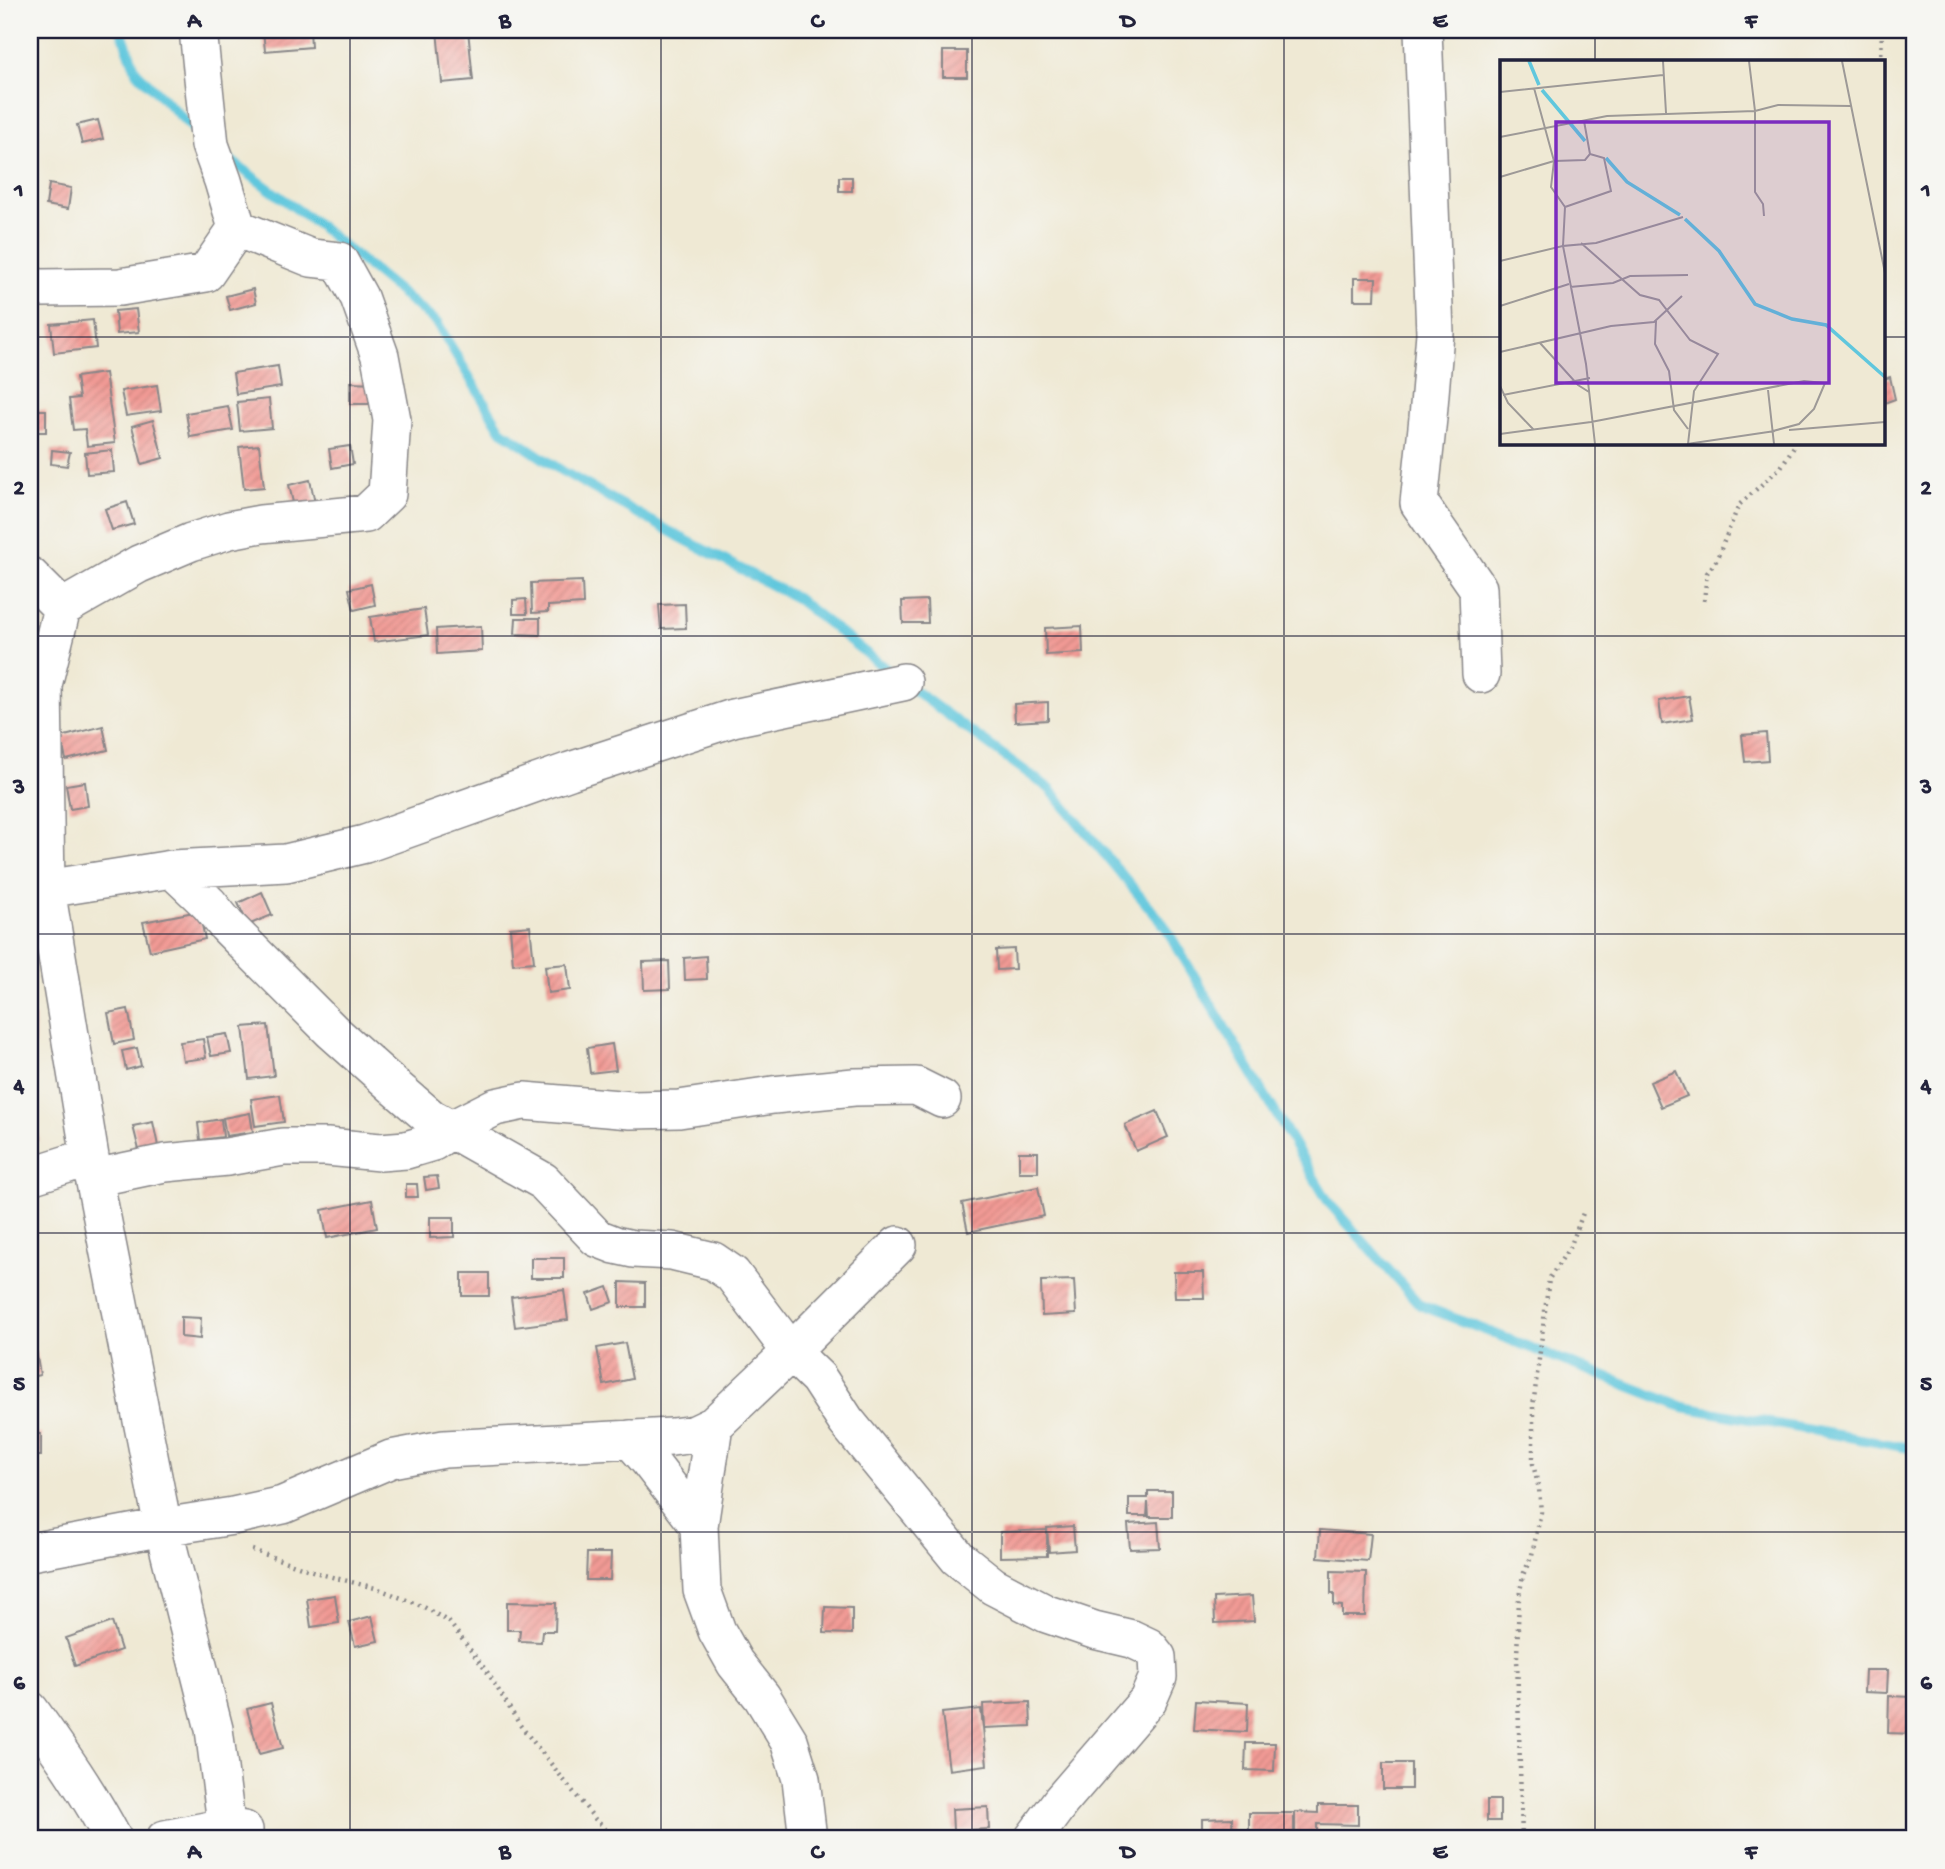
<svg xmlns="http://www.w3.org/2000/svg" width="1945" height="1869" font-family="'Gochi Hand',sans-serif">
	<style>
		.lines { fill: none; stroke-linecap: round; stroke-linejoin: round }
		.stream { stroke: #60c7dd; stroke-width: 10 }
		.building { fill: url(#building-hatch) }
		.minor-casing { stroke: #888688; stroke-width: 40 }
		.path { stroke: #888688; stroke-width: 4.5; stroke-dasharray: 2 5; stroke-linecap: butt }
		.minor { stroke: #fff; stroke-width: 37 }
		.grid { fill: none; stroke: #22223b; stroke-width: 2; stroke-opacity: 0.55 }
		.inset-river { fill: none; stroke: #60c7dd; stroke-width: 3.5 }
		.inset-road { fill: none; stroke: #9d9997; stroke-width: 2 }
		.view { fill: #7b2cbf; fill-opacity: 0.15; stroke: #7b2cbf; stroke-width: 3.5 }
		.inset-edge { fill: none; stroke: #22223b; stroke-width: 3.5 }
		.neatline { fill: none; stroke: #22223b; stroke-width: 2.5 }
		.grid-label { font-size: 23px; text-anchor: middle; font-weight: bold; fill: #22223b }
	</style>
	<defs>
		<pattern id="building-hatch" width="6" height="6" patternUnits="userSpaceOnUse" patternTransform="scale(1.75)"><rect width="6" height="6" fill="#f19a94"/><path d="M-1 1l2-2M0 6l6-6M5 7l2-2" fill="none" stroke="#ce8480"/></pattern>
	</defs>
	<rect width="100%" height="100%" fill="#f6f6f2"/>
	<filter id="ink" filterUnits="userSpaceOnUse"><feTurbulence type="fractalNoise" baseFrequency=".0143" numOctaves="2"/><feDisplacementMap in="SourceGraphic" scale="14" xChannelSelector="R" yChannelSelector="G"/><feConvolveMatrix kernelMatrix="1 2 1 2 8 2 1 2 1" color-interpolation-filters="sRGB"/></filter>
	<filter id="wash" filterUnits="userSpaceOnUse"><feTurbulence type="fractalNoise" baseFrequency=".00686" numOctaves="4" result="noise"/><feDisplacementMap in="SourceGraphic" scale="28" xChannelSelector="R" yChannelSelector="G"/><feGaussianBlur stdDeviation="1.57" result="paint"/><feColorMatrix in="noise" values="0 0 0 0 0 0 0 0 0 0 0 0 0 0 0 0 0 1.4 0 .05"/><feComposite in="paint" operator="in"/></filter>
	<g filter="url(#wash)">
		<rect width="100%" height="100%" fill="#efe9d4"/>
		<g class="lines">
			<path class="stream" d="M121,30L136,71L198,134
				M226,157L317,224L437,323L501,430L562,471L678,536L796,598L895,676
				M908,686L1050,789L1164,925L1329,1203L1420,1305L1683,1407L1915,1449"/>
		</g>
		<g id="blocks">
			<path class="building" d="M263,30H310L311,47L265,51Z
				M437,30H468L473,80L442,83Z
				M1620,30H1643V37L1619,35Z
				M943,51H967V77H943Z
				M98,120L103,139L82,144L77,125Z
				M839,177H852V191H839Z
				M49,184L71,188L68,209L46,205Z
				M1354,278H1376L1375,300H1354Z
				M253,289L256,303L230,310L226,296Z
				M136,309L139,332L117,334L115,311Z
				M93,320L96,348L54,353L51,324Z
				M30,360H32L35,387H30Z
				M278,366L281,387L236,394L233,373Z
				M105,373L115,443L87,446L85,429L73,430L69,399L79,398L76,377Z
				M1890,377L1895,399L1884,403V379Z
				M350,382L375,383L374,404H350Z
				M157,385L161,411L126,416L121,391Z
				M269,399L272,428L240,431L237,402Z
				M228,406L233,430L190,437L186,413Z
				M30,410H46V432H30Z
				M153,420L163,458L142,464L132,426Z
				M259,445L264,487L244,489L239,447Z
				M350,446L353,464L332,468L329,449Z
				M52,450L70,452L67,466L51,464Z
				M112,450L114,472L87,474L85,453Z
				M310,480L315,503L294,507L289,485Z
				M127,502L134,524L112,530L105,509Z
				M582,581L583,604L548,606V612L532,613L531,583Z
				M371,584L375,605L354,610L349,589Z
				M526,599L527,614H513V600Z
				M927,600L928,623H903L902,601Z
				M685,604L686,628L661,629L659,605Z
				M424,609L428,635L374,642L370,617Z
				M516,618H540V635L515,634Z
				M481,626L482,651L437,654L436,629Z
				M1082,626L1083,653L1046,655L1045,628Z
				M1689,696L1693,719L1662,724L1659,701Z
				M1048,702V720L1015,722L1014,704Z
				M103,726L108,750L66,760L61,737Z
				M1766,733L1768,760L1745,762L1742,735Z
				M85,782L88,806L70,809L66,785Z
				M262,892L272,915L248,925L238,903Z
				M199,911L205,939L150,951L143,922Z
				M530,926L534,962L513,964L510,928Z
				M1014,949L1015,969L997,970L996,950Z
				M706,956L707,979L685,980L684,958Z
				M669,961L670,989L644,990L643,962Z
				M567,964L570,990L548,993L545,966Z
				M128,1009L134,1040L114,1044L108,1013Z
				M30,1017H35L34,1046H30Z
				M268,1025L274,1076L249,1079L243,1027Z
				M227,1034L231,1053L211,1056L207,1037Z
				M203,1039L206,1058L183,1061L180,1042Z
				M612,1044L616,1070L590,1073L587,1048Z
				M137,1048L141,1066L126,1070L122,1051Z
				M1676,1071L1687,1096L1661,1107L1650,1082Z
				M280,1095L284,1122L255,1126L251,1099Z
				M1157,1111L1168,1137L1136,1151L1125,1125Z
				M250,1113L253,1132L226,1136L223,1118Z
				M221,1119L223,1137L200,1140L198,1123Z
				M153,1122L158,1146L139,1150L133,1126Z
				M36,1130L39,1140L30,1143V1132Z
				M1019,1152H1038V1172H1019Z
				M437,1176L439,1188L426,1190L424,1177Z
				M406,1184H417L418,1197H406Z
				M1038,1187L1044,1216L968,1232L962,1203Z
				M372,1200L377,1228L327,1238L322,1210Z
				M430,1217H454V1237L430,1238Z
				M531,1258H564V1278H531Z
				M1174,1272H1203L1204,1298H1175Z
				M462,1273H489V1296H462Z
				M1074,1280L1076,1314L1042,1316L1041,1281Z
				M620,1282L645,1283V1307H620Z
				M608,1287L613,1302L593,1309L588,1294Z
				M564,1290L568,1320L515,1327L511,1297Z
				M181,1317L201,1318L200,1339L181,1337Z
				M625,1343L632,1379L604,1385L597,1348Z
				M36,1351L40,1375L30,1377V1352Z
				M30,1434H41V1456H30Z
				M1148,1491H1172V1517H1149L1148,1502L1147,1516H1129V1498H1148Z
				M1158,1522L1160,1548L1130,1549L1128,1524Z
				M1073,1526L1075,1550L1049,1552L1047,1528Z
				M1047,1530V1556L1000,1557V1532Z
				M1320,1530L1371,1534L1368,1561L1318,1557Z
				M587,1553H611L610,1580H586Z
				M1331,1571L1366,1572L1365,1616H1342V1606L1334,1605V1594H1331Z
				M335,1595L339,1623L311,1627L307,1599Z
				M1252,1596L1254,1621L1215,1623L1214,1598Z
				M507,1602L556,1603L555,1631H542L541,1642L519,1641L520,1630H507Z
				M825,1607L852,1608V1634L824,1633Z
				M372,1616L378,1641L355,1646L349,1622Z
				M112,1622L121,1650L75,1666L66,1638Z
				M1865,1670H1888L1887,1693L1864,1692Z
				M1912,1680H1915V1734L1888,1733L1889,1696L1911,1697Z
				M1196,1700L1248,1703L1247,1732L1194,1729Z
				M1030,1702L1031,1726L984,1728L983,1704Z
				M271,1703L283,1748L259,1754L247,1709Z
				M981,1709L987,1765L949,1770L942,1713Z
				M1246,1743H1275L1274,1771L1245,1770Z
				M1383,1763H1411V1789H1383Z
				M1487,1800H1500V1821H1487Z
				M1318,1805H1358V1825L1317,1824V1838H1295V1812L1318,1813Z
				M988,1807L989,1829L953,1831L952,1809Z
				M1249,1813H1294V1837L1249,1839Z
				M1232,1818L1233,1839H1202V1819Z"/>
		</g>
	</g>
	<g filter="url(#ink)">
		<use href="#blocks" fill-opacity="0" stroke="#888688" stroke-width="2"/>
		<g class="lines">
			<defs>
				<path id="minor" d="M1423,30L1435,333L1428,418L1419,503L1478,588L1481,674
					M30,286L41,288L120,287L206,273L237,228L223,181L210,145L198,30
					M30,576L62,608L43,685L46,889L30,893
					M62,608L139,564L191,542L229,530L261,524L366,514L387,494L392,420L380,356L359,297L339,261L311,258L237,228
					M172,869L209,904L226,925L332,1031L396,1088L431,1118L543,1181L597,1238L615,1245L633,1249L672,1251L713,1261L732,1274L791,1352L818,1378L846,1421L958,1558L993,1586L1047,1614L1094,1630L1132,1639L1149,1647L1157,1657L1158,1677L1148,1700L1061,1801L1033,1839
					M30,1176L90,1157
					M94,1178L165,1163L227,1157L283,1147H327L380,1152L406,1150L433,1142L452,1129L495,1107L524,1101L631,1110L679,1109L773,1095L854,1087L916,1086L942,1099
					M714,1425L699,1526L702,1590L717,1631L735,1663L762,1697L789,1741L801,1779L808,1839
					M630,1439L649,1461L699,1526
					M30,1552L163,1527L233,1516L283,1505L391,1459L444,1449L672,1437L695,1434L714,1425L791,1352L898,1245
					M30,1710C60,1752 89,1793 113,1839
					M165,1839L226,1827L244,1830
					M228,1839L214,1729L163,1527L90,1157L46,889L172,869L286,863L365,844L570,771L733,718L903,682"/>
			</defs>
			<use href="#minor" class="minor-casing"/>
			<path class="path" d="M1881,61L1882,30
				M1704,601L1707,573L1716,561L1739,505L1781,467L1796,443
				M252,1550L324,1575L379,1589L424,1607L449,1622L488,1673L520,1725L595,1819L616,1839
				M1522,1839L1517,1657L1519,1597L1523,1575L1532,1555L1541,1512L1539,1489L1533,1464V1407L1549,1279L1571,1245L1583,1213"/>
			<use href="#minor" class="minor"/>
		</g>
	</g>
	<path class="grid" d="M350,30V1839M661,30V1839M972,30V1839M1284,30V1839M1595,30V61M30,337H1502M1884,337H1915M1595,443V1839M30,636H1915M30,934H1915M30,1233H1915M30,1532H1915"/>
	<g transform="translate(1500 60)">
		<rect width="385" height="385" fill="#efe9d4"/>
		<path class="inset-river" d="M29,1L39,25M42,30L85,81M106,98L127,122L180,155M185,159L219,191L255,244L292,259L326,265L385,317"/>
		<path class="inset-road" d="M163,1L166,53M249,1L255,51V132L263,144L264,156M342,1L385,213M0,32L163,15M0,77L107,56L255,51L278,45L351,46M0,117L54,101L85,100L90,94L84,61M65,147L111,131L104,98L90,94M81,183L140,235L159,240L190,280L218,294L194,331L188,384M0,201L63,186L65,147L51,127L54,101L34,28M70,227L113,223L130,216L188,215M0,246L69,224M156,261L155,284L169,311L174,350L188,369M40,283L78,325L89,332M0,292L111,266L154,262L182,236M0,326L8,343L33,369M268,330L274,384M3,335L90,318M289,370L385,362M0,374L91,362L304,321L325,323L314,349L299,364L273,371M95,384L86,304L63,186L96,183L183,157M187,384L275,371"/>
		<path class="view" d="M56,62H329V323H56Z"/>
		<rect width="385" height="385" class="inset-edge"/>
	</g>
	<rect width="1945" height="1869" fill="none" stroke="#f6f6f2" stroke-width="77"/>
	<rect x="38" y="38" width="1868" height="1792" class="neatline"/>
	<g class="grid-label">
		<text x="194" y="27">A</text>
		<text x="505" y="27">B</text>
		<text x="817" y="27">C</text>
		<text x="1128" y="27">D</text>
		<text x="1440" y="27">E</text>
		<text x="1751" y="27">F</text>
		<text x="19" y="196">1</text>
		<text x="1926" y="196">1</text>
		<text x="19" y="494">2</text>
		<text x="1926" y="494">2</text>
		<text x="19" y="793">3</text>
		<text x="1926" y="793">3</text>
		<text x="19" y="1092">4</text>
		<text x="1926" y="1092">4</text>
		<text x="19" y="1390">5</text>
		<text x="1926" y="1390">5</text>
		<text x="19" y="1689">6</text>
		<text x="1926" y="1689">6</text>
		<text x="194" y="1858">A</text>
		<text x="505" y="1858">B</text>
		<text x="817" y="1858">C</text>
		<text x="1128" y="1858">D</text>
		<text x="1440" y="1858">E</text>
		<text x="1751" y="1858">F</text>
	</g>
</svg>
